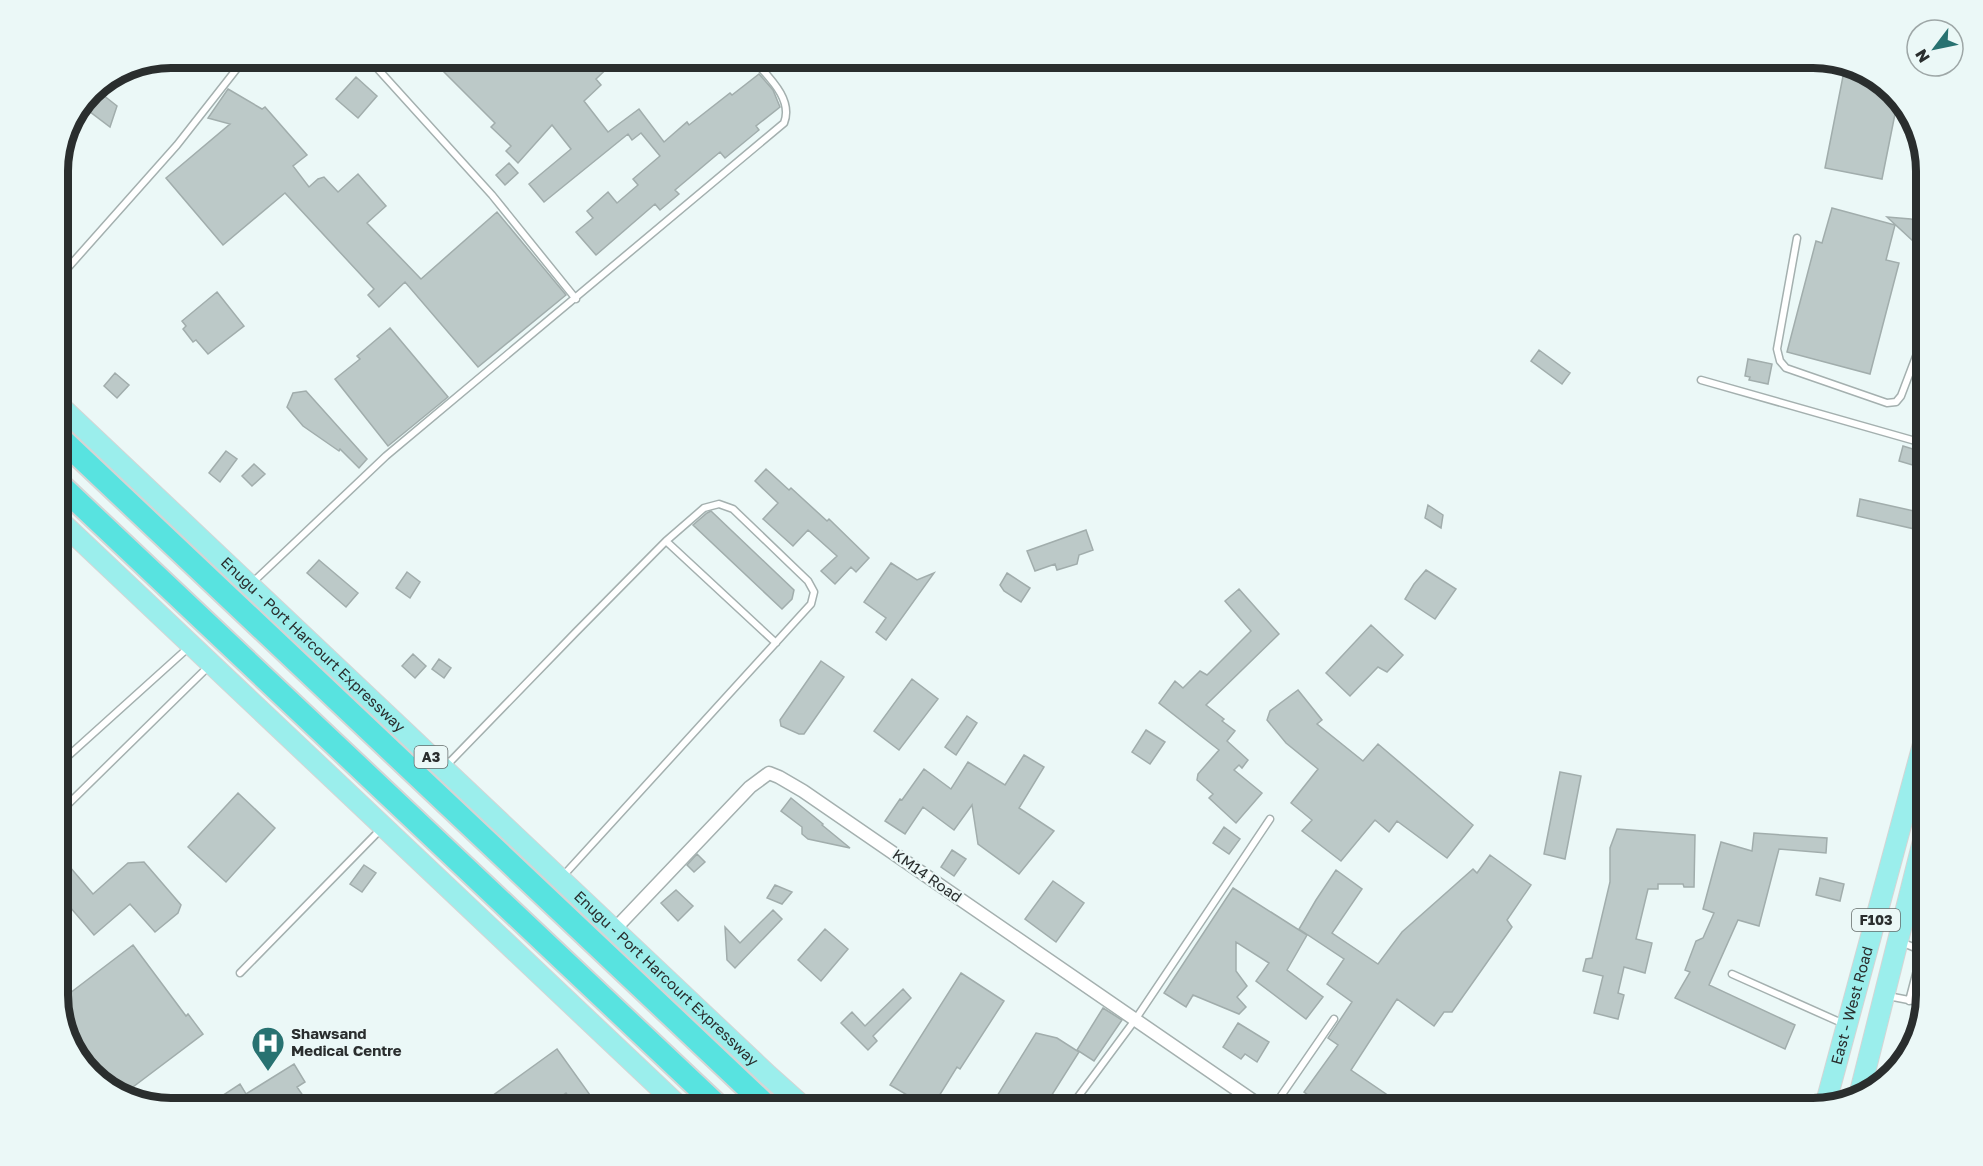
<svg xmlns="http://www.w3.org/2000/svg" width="1983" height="1166" font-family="'Golos Text',sans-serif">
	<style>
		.building { fill: #bcc9c8; stroke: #a1adac; stroke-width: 1.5 }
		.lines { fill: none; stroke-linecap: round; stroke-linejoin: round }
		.lane-casing { stroke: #a4b0af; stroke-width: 9 }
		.street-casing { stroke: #a4b0af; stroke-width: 15 }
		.primary-casing { stroke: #d4d5d5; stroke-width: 22 }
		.highway-casing { stroke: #d4d5d5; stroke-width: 26 }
		.lane { stroke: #fff; stroke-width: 6 }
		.street { stroke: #fff; stroke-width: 12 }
		.primary { stroke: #9beeec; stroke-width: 20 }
		.highway { stroke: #58e3e0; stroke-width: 22 }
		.labels { text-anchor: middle; stroke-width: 4.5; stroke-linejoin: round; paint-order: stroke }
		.shield { fill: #ebf8f7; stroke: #646b6a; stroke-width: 1.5 }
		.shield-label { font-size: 14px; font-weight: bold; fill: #2a2e2e }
		.street-label { font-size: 15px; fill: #2a2e2e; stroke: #ebf8f7 }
		.poi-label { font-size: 15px; font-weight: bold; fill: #2a2e2e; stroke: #ebf8f7; text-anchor: start }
		.rim { fill: none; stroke: #2a2e2e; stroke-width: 8 }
	</style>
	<rect width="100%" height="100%" fill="#ebf8f7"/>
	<path class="building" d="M429,57H619L596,79L601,85L584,101L608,132L639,109L664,142L687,122L689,125L730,93L732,95L759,74L773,90L780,107L756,126L759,130L725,158L720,152L675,190L679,194L660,210L655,204L596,255L576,232L593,218L587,211L608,192L617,203L638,185L633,179L660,156L641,133L632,140L628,134L544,202L529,184L571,149L552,125L518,163L506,151L511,146L491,127L495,123Z
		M1845,66L1869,72L1898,99L1882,179L1825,168Z
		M356,77L377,96L358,118L336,99Z
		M228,89L262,109L265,107L307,155L293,166L309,187L318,179L324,177L338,192L358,174L386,206L367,223L421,279L497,212L566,295L478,367L405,282L379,307L368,295L374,289L285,193L223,245L166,178L230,124L208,118Z
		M98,91L117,106L110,127L85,108Z
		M509,163L518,173L505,185L496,175Z
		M1832,208L1895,225L1886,260L1899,263L1870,374L1787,352L1816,241L1822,243Z
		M1887,217L1911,219L1921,223L1913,241Z
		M217,292L244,326L208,354L196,340L193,342L183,329L186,326L182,321Z
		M390,328L448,397L388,446L335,379L360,359L357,356Z
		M1539,350L1570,373L1562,384L1531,361Z
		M1748,359L1772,364L1768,384L1749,380L1750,377L1745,376Z
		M115,373L129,385L117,398L104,386Z
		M306,391L367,459L359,468L340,449L339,451L303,426L287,407L293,393Z
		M1903,446L1926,453V469L1899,461Z
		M226,451L237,459L220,482L209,473Z
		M254,464L265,474L252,486L242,476Z
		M766,469L789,490L791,488L827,521L829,519L869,558L856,572L851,567L835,584L821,571L837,556L808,530L793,546L763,519L778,503L755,481Z
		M1860,499L1923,513L1919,530L1857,516Z
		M1428,505L1443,515L1441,528L1425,518Z
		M711,511L794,590L792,599L782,609L693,525L707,513Z
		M1086,530L1093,550L1079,555L1077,564L1057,570L1055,564L1035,571L1027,551Z
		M319,560L358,593L346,607L307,573Z
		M891,563L917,580L934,573L886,640L876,632L886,618L864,602Z
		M1426,570L1456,589L1435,619L1405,599L1414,584Z
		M407,572L420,582L410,598L396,588Z
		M1007,573L1030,588L1021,602L1004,591L1000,585Z
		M1239,589L1279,634L1206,705L1224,719L1222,721L1235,731L1227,741L1248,760L1242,768L1239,765L1234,770L1262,793L1236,823L1209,798L1213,794L1197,780L1198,774L1219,750L1159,703L1175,681L1183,688L1200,671L1207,675L1251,631L1225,601Z
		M1371,625L1403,655L1387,672L1378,667L1350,696L1326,673Z
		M413,654L426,666L415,678L402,666Z
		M439,659L451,668L444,678L432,669Z
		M821,661L844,677L804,734H799L781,726L780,720Z
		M912,679L938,699L899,750L874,731Z
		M1298,690L1322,720L1317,724L1363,761L1378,744L1473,825L1447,858L1397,821L1389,832L1375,820L1341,861L1302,831L1312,820L1291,803L1318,769L1286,743L1267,720L1270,711Z
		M967,716L977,723L956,755L945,747Z
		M1146,730L1165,742L1150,764L1132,752Z
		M1024,755L1044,767L1019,808L1054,831L1019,874L978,844L972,805L954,830L923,807L905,834L885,821L900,799L902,800L924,769L951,789L968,762L1005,785Z
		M1560,772L1581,776L1565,859L1544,854Z
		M238,793L275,828L226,882L188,847Z
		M791,798L823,824L822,825L850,848L808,839L802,834V827L781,811Z
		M1224,827L1240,839L1229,854L1213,843Z
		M1617,829L1695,835L1694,887H1684L1683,884H1658V889H1648L1636,939L1652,943L1645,973L1624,967L1618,993L1624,995L1618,1019L1594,1013L1603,976L1583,971L1586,959L1592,958L1610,882V848Z
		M1754,833L1827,838L1826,853L1779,849L1759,926L1738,920L1709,985L1795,1025L1785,1049L1675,998L1690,972L1685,970L1696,941L1703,938L1714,913L1703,909L1721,842L1752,851Z
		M952,850L966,859L954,876L941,867Z
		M57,852L93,894L128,863L144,862L181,905L178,913L155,932L130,904L94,935L57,892Z
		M697,854L705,862L694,872L687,865Z
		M1490,855L1531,885L1507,920L1512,927L1452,1012H1444L1434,1026L1397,999L1351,1070L1408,1109H1351L1331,1096L1323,1106L1304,1092L1338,1045L1328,1038L1352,1002L1327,984L1344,959L1299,929L1316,900L1336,870L1362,889L1332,933L1378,964L1402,932L1473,869L1477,873Z
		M364,865L376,873L362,892L350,884Z
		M1820,878L1844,884L1840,901L1816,895Z
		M1053,881L1084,903L1056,942L1025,919Z
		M775,885L792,892L782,904L767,898Z
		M1233,888L1307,935L1287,970L1323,997L1306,1019L1256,981L1269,963L1236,942V971L1247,986L1237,997L1246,1007L1239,1014L1193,995L1186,1007L1164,993Z
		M676,890L693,906L678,921L661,903Z
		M773,910L782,919L735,968L727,960L725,927L740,943Z
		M825,929L848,949L821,981L798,960Z
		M133,945L186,1016L188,1014L203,1034L121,1096L114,1094L76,1058L57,1003Z
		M961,973L1004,1001L960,1069L957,1067L931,1109L890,1085Z
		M903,989L911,998L873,1036L877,1041L868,1050L841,1023L852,1012L865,1026Z
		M1103,1008L1122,1020L1094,1061L1077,1050Z
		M1238,1023L1269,1042L1257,1062L1245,1054L1241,1059L1223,1047Z
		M1036,1033L1057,1038L1079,1052L1043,1109H989Z
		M557,1049L590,1095L575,1105L566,1093L544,1109H474Z
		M294,1064L305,1082L297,1087L312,1109H202L240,1084L246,1094Z"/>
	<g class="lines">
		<defs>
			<path id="lane" d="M367,57L492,195L576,299
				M1797,238L1777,349L1780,361L1786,368L1887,403L1896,402L1901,396L1926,330
				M57,280L177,145L246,57
				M1701,380L1926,444
				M666,541L776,643
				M252,583L386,456L784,123C794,98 766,75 751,57
				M57,766L188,648
				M446,766L576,632L666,541L704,508L719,504L733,509L808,581L814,592L811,604L563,876
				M57,815L209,666
				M1901,942L1925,952
				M240,973L380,830
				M1732,974L1844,1024
				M1888,996L1924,1003
				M1909,1001L1922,951
				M1069,1109L1135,1020L1270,819
				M1272,1109L1334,1019"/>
			<path id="street" d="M614,930L750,787L769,773L779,777L803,791L1265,1109"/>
			<g id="primary">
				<path id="s1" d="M57,403L768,1075L806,1109"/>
				<path d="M57,518L682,1109"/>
				<path d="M1859,1096L1926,829"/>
				<path id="s2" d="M1825,1106L1926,733"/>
			</g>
			<path id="highway" d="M57,435L770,1109
				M57,482L721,1109"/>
		</defs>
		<use href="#lane" class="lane-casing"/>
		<use href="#street" class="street-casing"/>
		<use href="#primary" class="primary-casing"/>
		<use href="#highway" class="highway-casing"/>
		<use href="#lane" class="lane"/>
		<use href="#street" class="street"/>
		<use href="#primary" class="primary"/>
		<use href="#highway" class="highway"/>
	</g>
	<defs>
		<symbol id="hospital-pin" viewBox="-11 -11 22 30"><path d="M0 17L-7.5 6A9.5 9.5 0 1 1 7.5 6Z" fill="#287271" stroke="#ebf8f7"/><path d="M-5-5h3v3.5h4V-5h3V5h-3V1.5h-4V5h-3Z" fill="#fff"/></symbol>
	</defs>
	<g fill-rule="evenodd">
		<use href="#hospital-pin" x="249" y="1024" width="38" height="52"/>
	</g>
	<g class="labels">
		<g class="shield">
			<rect x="414.5" y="746" width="33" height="22" rx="4.5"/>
			<rect x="1852" y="909" width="48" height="22" rx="4.5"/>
		</g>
		<g class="shield-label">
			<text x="431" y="762">A3</text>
			<text x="1876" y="925">F103</text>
		</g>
		<g class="street-label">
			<text dy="5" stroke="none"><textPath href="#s1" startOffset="352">Enugu - Port Harcourt Expressway</textPath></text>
			<text transform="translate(927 876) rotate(35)" y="5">KM14 Road</text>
			<text dy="5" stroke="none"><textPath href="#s1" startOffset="838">Enugu - Port Harcourt Expressway</textPath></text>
			<text dy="5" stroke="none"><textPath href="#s2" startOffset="104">East - West Road</textPath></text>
		</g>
		<g class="poi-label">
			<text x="291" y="1039">Shawsand<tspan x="291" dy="17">Medical Centre</tspan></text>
		</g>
	</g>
	<path d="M0 0H1983V1166H0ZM171 68H1813A103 103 0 0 1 1916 171V995A103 103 0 0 1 1813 1098H171A103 103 0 0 1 68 995V171A103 103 0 0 1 171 68Z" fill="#ebf8f7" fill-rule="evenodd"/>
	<path class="rim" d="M171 68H1813A103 103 0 0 1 1916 171V995A103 103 0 0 1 1813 1098H171A103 103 0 0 1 68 995V171A103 103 0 0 1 171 68Z"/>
	<g transform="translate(1935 48) rotate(238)"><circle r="28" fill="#ebf8f7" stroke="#9ea7a7" stroke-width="1.5"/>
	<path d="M0-4.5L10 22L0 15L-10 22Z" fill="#287271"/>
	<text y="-9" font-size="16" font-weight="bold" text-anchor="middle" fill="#2a2e2e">N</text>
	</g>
</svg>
